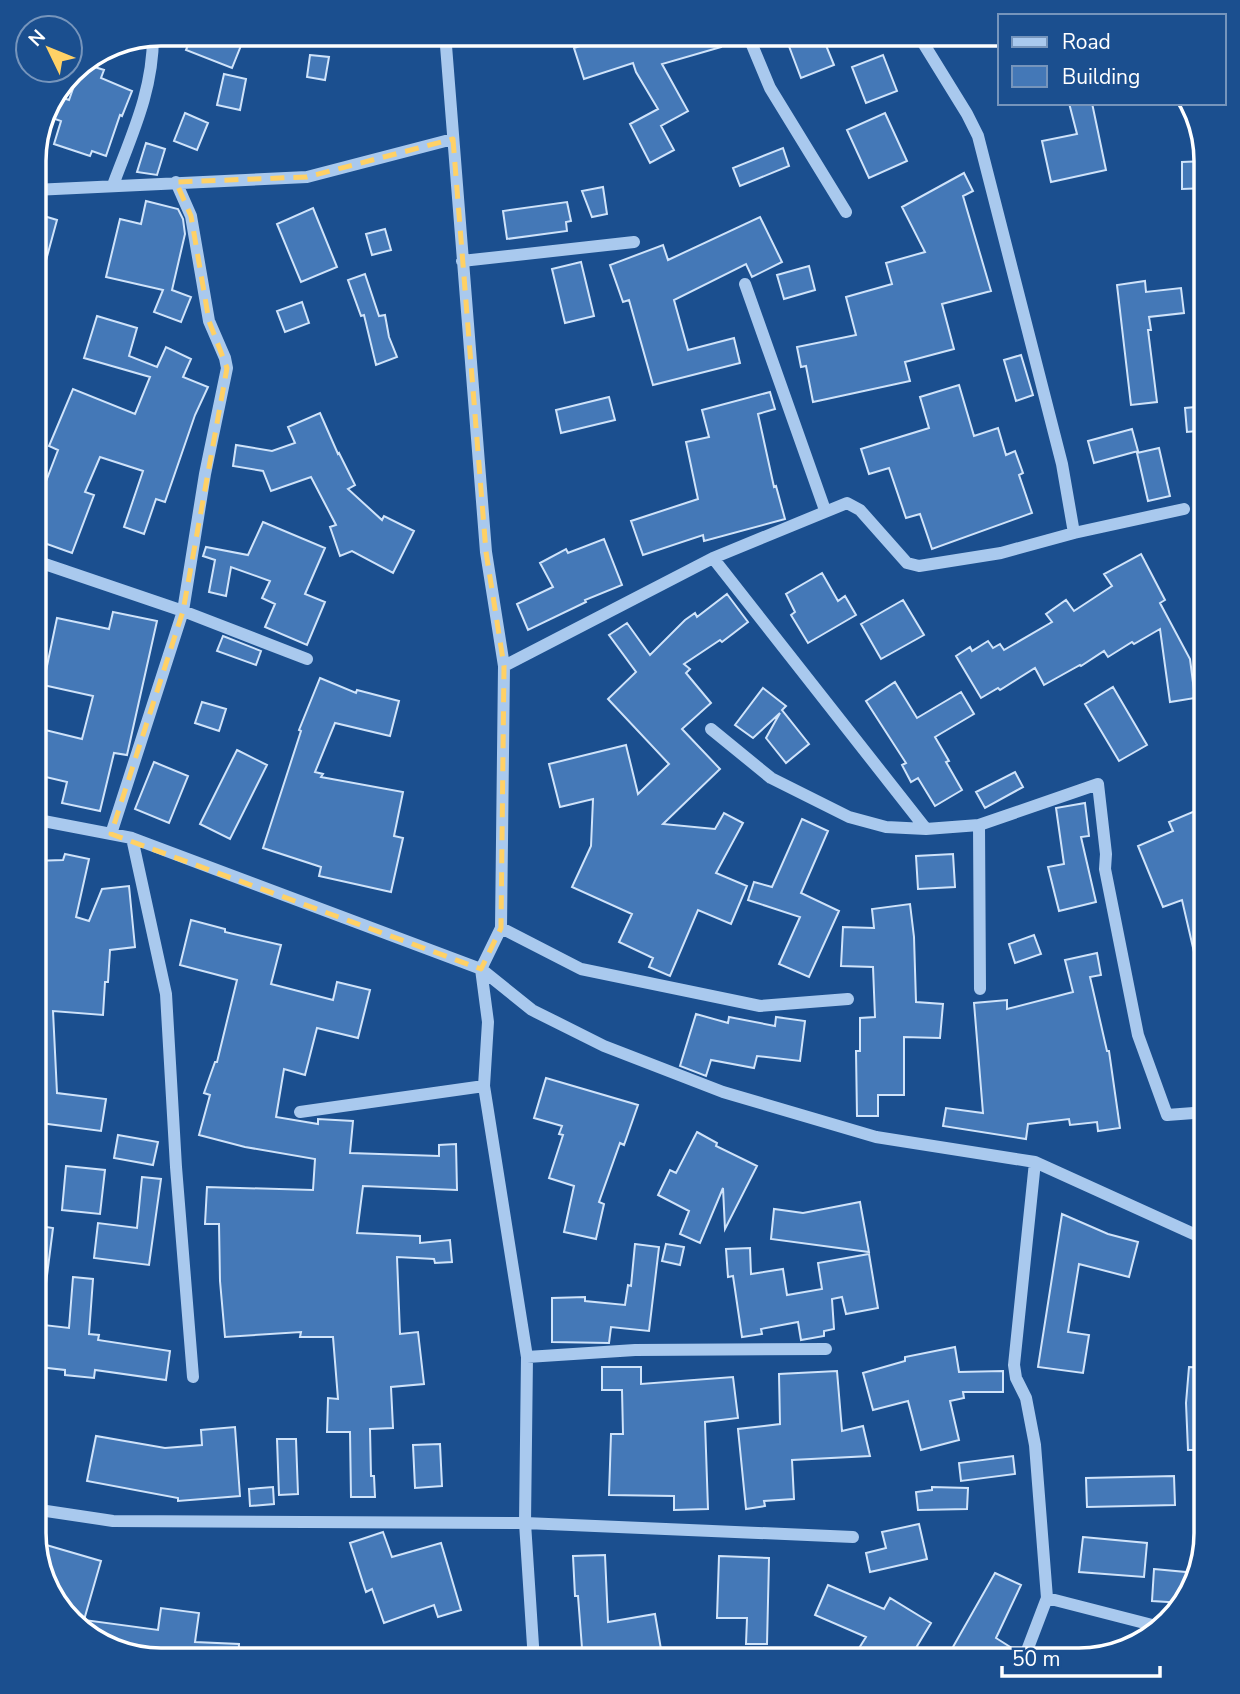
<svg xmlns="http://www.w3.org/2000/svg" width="1240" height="1694" font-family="'Nunito Sans',sans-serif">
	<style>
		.building { fill: #4478b7; stroke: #cfe3fa; stroke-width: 2 }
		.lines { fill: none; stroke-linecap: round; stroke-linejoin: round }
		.minor { stroke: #a9c9ee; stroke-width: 12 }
		.marked { fill: none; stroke: #ffd166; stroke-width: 5; stroke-dasharray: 14 9; stroke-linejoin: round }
		.rim { fill: none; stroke: #fff; stroke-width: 3.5 }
	</style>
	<rect width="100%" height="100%" fill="#1b4f8f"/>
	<path class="building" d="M193,33H246L232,68L186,50Z
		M617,33H717L721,47L662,64L688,111L661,126L674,150L650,163L630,124L658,109L636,72L633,63L584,79L574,48Z
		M784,33H821L834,65L801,78Z
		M310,55L329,57L325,80L307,77Z
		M883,55L897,91L866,103L852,67Z
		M82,63L104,70L101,78L132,91L122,116L120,115L106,156L92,151L90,156L54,144L61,121L44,115L47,104L54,95L69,100Z
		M224,74L246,79L240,110L217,105Z
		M1069,103H1092L1106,170L1051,182L1042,141L1077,134Z
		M185,113L208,123L197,150L174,141Z
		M885,113L907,161L869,178L847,130Z
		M146,143L165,149L157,175L137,172Z
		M783,148L789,166L740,186L733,168Z
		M1206,161L1207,188L1182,189V162Z
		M964,173L973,191L963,196L991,291L942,304L954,349L905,362L910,381L813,402L806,366L801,367L797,347L856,335L846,297L892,284L886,263L925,252L902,207Z
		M603,187L607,214L592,217L582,191Z
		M146,201L178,209L183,219L185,234L172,290L191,297L181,322L154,312L163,290L106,277L120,219L141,224Z
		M567,202L571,221L566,222L567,231L507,239L503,211Z
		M313,208L337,267L301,282L277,224Z
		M34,213L57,220L39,286L34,285Z
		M760,217L782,262L752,277L746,264L674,300L688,350L734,338L740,363L653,385L629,300L623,302L610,265L663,245L668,260Z
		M385,229L391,250L372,255L366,234Z
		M581,262L594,316L565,323L552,269Z
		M809,266L815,290L784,299L777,275Z
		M365,274L379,316L385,315L389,337L397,357L376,365L364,315L361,316L348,280Z
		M1145,281L1146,292L1181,288L1184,313L1149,317L1151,330H1148L1157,402L1131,405L1117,285Z
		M302,302L309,323L285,332L277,311Z
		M97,316L137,328L129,356L157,367L166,347L191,359L183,377L208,387L195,415L165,502L156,499L144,534L124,527L143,471L100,457L85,492L94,495L72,553L33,539V515L58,450L49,446L73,389L135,414L150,377L84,358Z
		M1021,355L1033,395L1016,401L1004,360Z
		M959,385L974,436L998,428L1006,455L1015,451L1023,473L1019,475L1032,513L932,549L920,514L906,518L889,468L869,474L861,449L929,428L920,397Z
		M770,392L775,409L758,414L774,487L776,486L785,519L704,541L703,535L643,555L631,521L698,499L686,442L709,437L702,410Z
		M609,397L615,420L561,433L556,410Z
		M1207,406V430L1187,432L1185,408Z
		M320,413L338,454L339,453L355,485L348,489L382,520L384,516L414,531L393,573L352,551L340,556L330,527L336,525L311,477L271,491L263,471L233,466L236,445L272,451L295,443L288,427Z
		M1132,429L1138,451L1094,463L1088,441Z
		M1159,448L1170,496L1148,501L1137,453Z
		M263,522L325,548L305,594L325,602L307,645L265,627L275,604L262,598L270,581L231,567L226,596L209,592L215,560L203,556L206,547L248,555Z
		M604,539L622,585L585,600L586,602L528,630L517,604L553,587L540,563L566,549L568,553Z
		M1141,554L1165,600L1160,603L1190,659L1195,698L1170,702L1160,629L1134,644L1132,642L1108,657L1104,651L1081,666L1080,665L1044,685L1035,668L1000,690L998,688L981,698L956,656L970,647L972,651L988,641L993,648L1000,644L1004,650L1052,622L1046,614L1066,600L1074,611L1112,586L1104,574Z
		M822,573L838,601L845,596L856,615L808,643L791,615L795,612L786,594Z
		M727,594L748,622L722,642L720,640L684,664L690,669L686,673L711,703L682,729L720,769L663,824L715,829L724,813L743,823L716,873L747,886L731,924L698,910L670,976L649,967L653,958L619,942L632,914L572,887L591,846L593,799L560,807L549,764L626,745L638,794L669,764L608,699L636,672L609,635L627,623L650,655L685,620L695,613L697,617Z
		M903,600L924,635L881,659L861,624Z
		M113,612L157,621L127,755L114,753L100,811L62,803L67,782L33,774V727L82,739L93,696L43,685L57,618L109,629Z
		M223,636L261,651L256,665L217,651Z
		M320,678L356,693L357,690L399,701L390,736L335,723L315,772L323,774L321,777L403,792L394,836L403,838L391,892L319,876L321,867L263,848L301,731L299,730Z
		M895,682L917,718L961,692L974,714L935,737L949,761L946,762L962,790L935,806L918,778L911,782L902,765L906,763L866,701Z
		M1113,687L1147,745L1119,761L1085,704Z
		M763,688L786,706L782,710L809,744L786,763L766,738L780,713L753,738L735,725Z
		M202,702L226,709L219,731L195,723Z
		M237,750L267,765L230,839L200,824Z
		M154,762L188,776L169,823L135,809Z
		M1015,772L1023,787L985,808L976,792Z
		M1085,803L1089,836L1081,837L1096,902L1059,911L1048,867L1064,864L1056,808Z
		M1195,811L1207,839L1198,844L1207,867V977L1200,978L1182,900L1163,907L1138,846L1173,831L1169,822Z
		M802,819L828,831L801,893L839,911L809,977L779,964L800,917L748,900L754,882L772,887Z
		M65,854L89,859L76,917L89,921L102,889L129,886L135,947L110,950L108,982H105L103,1015L53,1011L57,1093L106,1099L101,1131L33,1122V861L63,860Z
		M953,854L955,887L918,889L916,856Z
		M910,904L914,937L916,1002L943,1004L940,1038L904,1037V1095H878V1116H857L856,1051H860V1018L875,1017L873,967L841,966L843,927L874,928L872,909Z
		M191,920L225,929V932L281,945L271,984L333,1000L337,982L370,990L358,1038L317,1028L305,1075L284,1069L276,1117L318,1124V1119L353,1121L350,1153L439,1156V1145L456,1144L457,1190L363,1186L357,1233L420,1236V1243L450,1240L452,1262L435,1263L434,1259L397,1257L400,1334L418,1332L424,1384L391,1387L393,1428L370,1429L371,1476H374L375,1497H351L350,1432H327L328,1398L338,1399L333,1337H300L301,1332L225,1337L220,1281L219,1224H205L207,1187L313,1190L315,1159L245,1147L199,1135L210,1095L204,1093L215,1062H217L237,980L180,965Z
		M1034,935L1041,954L1015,963L1009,944Z
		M1097,953L1101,975L1090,977L1107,1051H1109L1120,1128L1098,1131L1097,1122L1070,1125L1069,1119L1028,1124L1026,1139L943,1126L946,1108L983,1113L974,1003L1007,1000V1009L1073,992L1065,960Z
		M696,1014L728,1023L729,1017L775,1026L776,1017L805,1021L800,1061L757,1056L754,1068L711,1060L706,1076L680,1066Z
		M546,1078L638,1105L624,1145L620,1143L599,1202L604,1204L596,1239L564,1232L574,1186L549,1178L563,1135L559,1134L562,1126L534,1118Z
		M697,1132L717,1143L716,1146L757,1166L725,1229L723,1188L700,1243L680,1234L689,1211L658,1195L670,1170L676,1173Z
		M118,1135L158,1142L153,1165L114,1158Z
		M66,1166L105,1170L100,1214L62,1210Z
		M142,1177L161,1179L149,1265L94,1258L98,1223L137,1228Z
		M860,1202L869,1252L771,1239L774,1209L803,1213Z
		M1062,1214L1108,1234L1138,1242L1129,1277L1079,1264L1068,1332L1089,1335L1083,1373L1038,1367Z
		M33,1225L53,1228L44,1299L33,1298Z
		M635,1244L659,1247L649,1331L611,1327L609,1343L552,1342V1298L585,1297V1301L625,1305L628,1285L631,1286Z
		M666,1244L684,1247L680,1265L662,1261Z
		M750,1248L751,1274L783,1269L787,1295L822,1289L818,1263L869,1254L878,1308L846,1314L842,1297L832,1299L834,1329L824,1331V1336L801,1340L798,1322L761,1329L762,1334L742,1337L733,1276L728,1277L726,1249Z
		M73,1277L93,1279L89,1334L99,1335L98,1340L170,1351L166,1380L95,1370L94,1378L65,1375V1370L39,1367L44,1325L69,1328Z
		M955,1347L959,1372L1003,1371V1392H963L964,1398L950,1401L959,1440L921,1450L908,1401L873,1410L863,1373L905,1361V1357Z
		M602,1367H641V1384L733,1377L738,1418L705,1422L708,1509L674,1510V1496L609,1495L611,1434H623L622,1390H602Z
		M1189,1367L1207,1368V1450H1188L1186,1403Z
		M837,1371L842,1431L863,1426L870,1456L792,1460L794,1499L764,1501L765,1506L746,1509L738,1429L780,1424L779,1374Z
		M235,1427L240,1496L178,1501V1498L87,1481L96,1436L165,1448L202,1445L201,1430Z
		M277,1439H296L298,1494L279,1495Z
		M440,1444L442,1486L415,1488L413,1445Z
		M1013,1456L1015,1474L961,1481L959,1463Z
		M1174,1476L1175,1505L1087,1507L1086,1478Z
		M273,1487L274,1504L250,1506L249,1489Z
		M932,1487L968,1488L967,1509L918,1510L916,1492L932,1490Z
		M919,1524L927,1559L870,1572L866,1553L886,1548L882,1532Z
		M383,1532L392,1557L441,1543L461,1610L438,1617L434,1605L384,1623L372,1589L366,1592L350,1543Z
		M1083,1537L1147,1543L1144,1577L1079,1572Z
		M36,1542L101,1561L84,1620L158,1630L161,1608L199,1613L195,1642L239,1644L238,1661H158L160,1654L96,1644L50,1598Z
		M605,1555L608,1622L655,1614L663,1661H583L578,1596H575L573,1556Z
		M719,1556L769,1558L767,1644H746L747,1618H717Z
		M1154,1569L1196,1573L1190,1597L1184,1603L1152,1601Z
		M995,1573L1021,1585L996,1638L1015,1650L1008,1661H945Z
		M828,1585L884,1609L890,1598L931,1623L908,1661H851L866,1637L815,1615Z"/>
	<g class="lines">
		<path class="minor" d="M445,33L486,552L504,666L501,928L481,969L488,1022L484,1086L527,1357L525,1523L534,1661
			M747,33L770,88L846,212
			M917,33L967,114L978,136L1062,464L1074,533
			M113,185C132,134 153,91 153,36
			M34,190L307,177L453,139
			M462,261L634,242
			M745,284L825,510
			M33,409L38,394
			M713,558L926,829
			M33,560L183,611L307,659
			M504,666L713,558L847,503L860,510L907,563L919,566L1001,553L1074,533L1184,509
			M711,729L771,778L849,817L886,827L926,829L979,825L1098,784L1106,854L1105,869L1138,1035L1167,1115L1207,1112
			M33,819L132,838L481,969L532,1010L604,1046L723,1092L876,1137L1035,1162L1207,1240
			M979,825L980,989
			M111,834L183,611L205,474L227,368L225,358L209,321L191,216L176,182
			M132,838L166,994L176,1167L193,1377
			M501,928L581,969L760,1006L848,999
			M300,1112L484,1086
			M527,1357L635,1350L826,1349
			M33,1509L113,1521L525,1523L853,1537
			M1047,1598L1160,1627
			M1023,1661L1047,1598L1035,1445L1026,1398L1016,1378L1014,1365L1035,1162"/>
	</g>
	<path class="marked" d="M453,139L486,552L504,666L501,928L481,969L111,834L183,611L227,368L209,321L191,216L176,182L307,177Z"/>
	<path d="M0 0H1240V1694H0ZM161 46H1079A115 115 0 0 1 1194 161V1533A115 115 0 0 1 1079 1648H161A115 115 0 0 1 46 1533V161A115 115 0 0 1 161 46Z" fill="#1b4f8f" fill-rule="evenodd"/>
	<path class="rim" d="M161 46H1079A115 115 0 0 1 1194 161V1533A115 115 0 0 1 1079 1648H161A115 115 0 0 1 46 1533V161A115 115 0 0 1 161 46Z"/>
	<rect x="998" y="14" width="228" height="91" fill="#1b4f8f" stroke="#7695bc" stroke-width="2"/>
	<rect x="1012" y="37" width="35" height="10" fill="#a9c9ee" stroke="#7695bc" stroke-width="2"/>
	<text x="1062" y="49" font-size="21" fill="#ffffff">Road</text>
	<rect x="1012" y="66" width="35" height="21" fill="#4478b7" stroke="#7695bc" stroke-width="2"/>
	<text x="1062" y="84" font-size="21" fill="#ffffff">Building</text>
	<g transform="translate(49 49) rotate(313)"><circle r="33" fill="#1b4f8f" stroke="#7695bc" stroke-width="2"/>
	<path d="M0-5L12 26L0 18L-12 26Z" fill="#ffd166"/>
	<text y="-10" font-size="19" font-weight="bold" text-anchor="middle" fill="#ffffff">N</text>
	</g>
	<path d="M1002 1666v10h158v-10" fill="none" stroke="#ffffff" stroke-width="3.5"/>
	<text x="1012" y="1666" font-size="21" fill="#ffffff" stroke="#1b4f8f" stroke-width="5" paint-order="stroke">50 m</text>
</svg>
